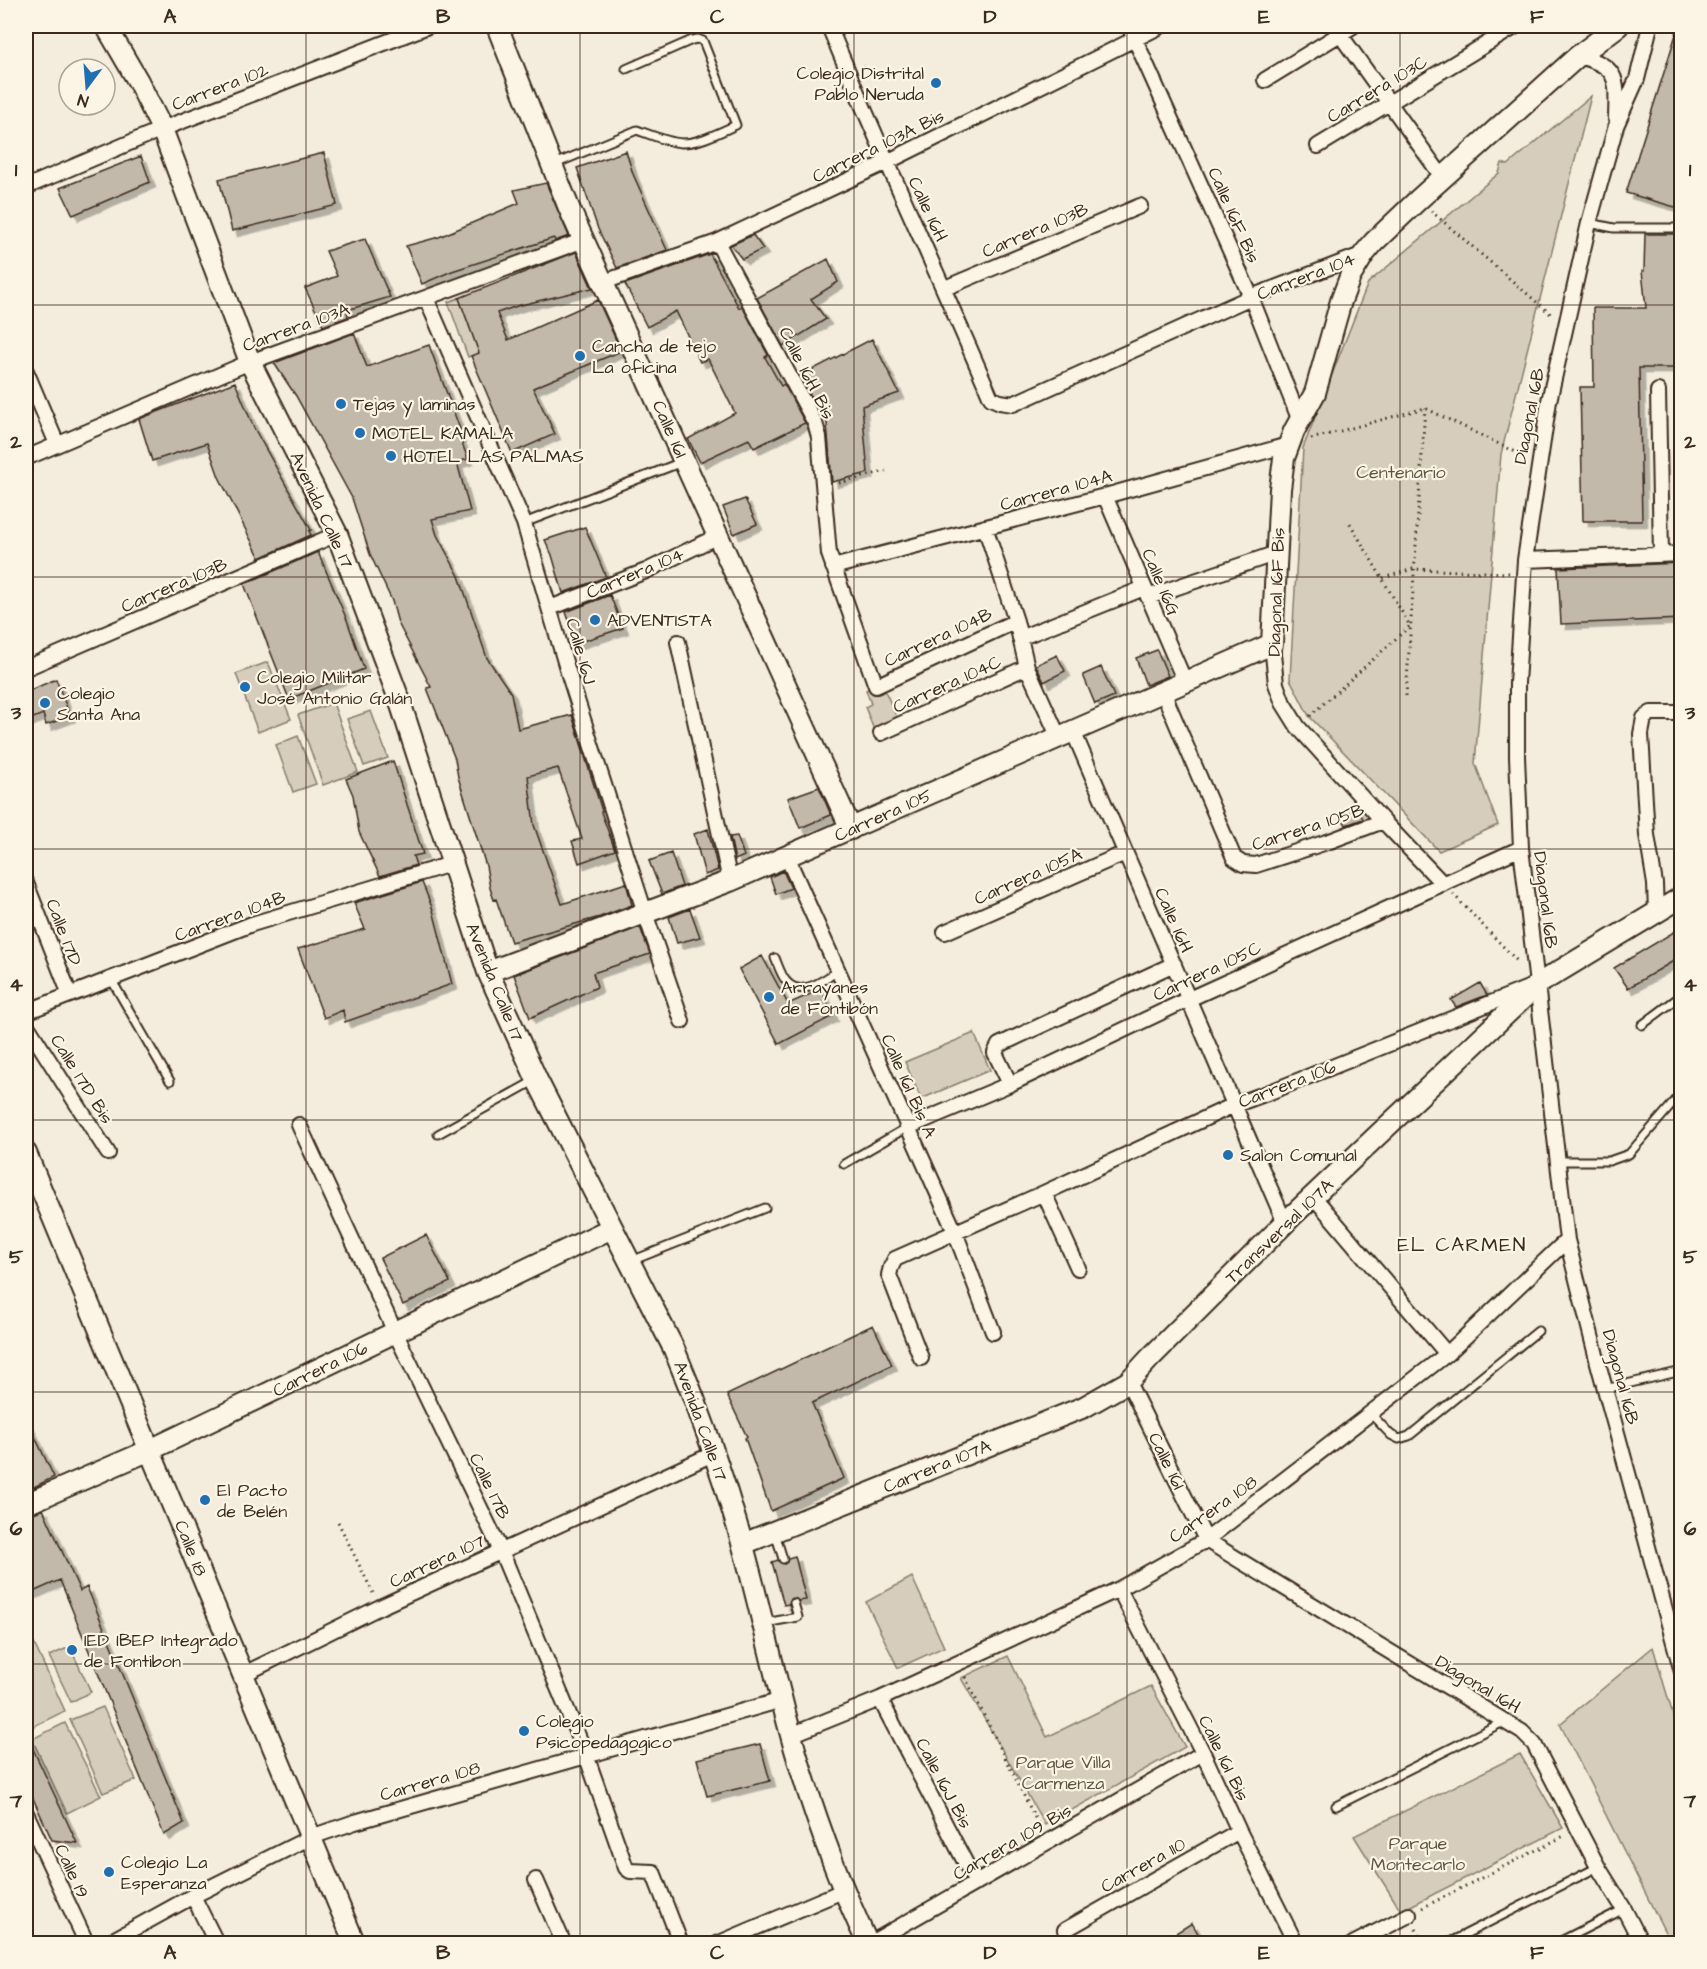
<svg xmlns="http://www.w3.org/2000/svg" width="1707" height="1969" font-family="'Architects Daughter',sans-serif">
	<style>
		.green { fill: #d6cdbd; stroke: #887c6e; stroke-width: 1.5 }
		.building { fill: #c3b9aa; stroke: #3b2a1e; stroke-width: 1.5; filter: url(#shadow) }
		.lines { fill: none; stroke-linecap: round; stroke-linejoin: round }
		.lane-casing { stroke: #3b2a1e; stroke-width: 11 }
		.street-casing { stroke: #3b2a1e; stroke-width: 18 }
		.secondary-casing { stroke: #3b2a1e; stroke-width: 24 }
		.path { stroke: #3b2a1e; stroke-width: 3; stroke-dasharray: 1.5 4.5; stroke-linecap: butt }
		.lane { stroke: #fcf5e5; stroke-width: 7 }
		.street { stroke: #fcf5e5; stroke-width: 14 }
		.secondary { stroke: #fcf5e5; stroke-width: 20 }
		.grid { fill: none; stroke: #3b2a1e; stroke-width: 1.5; stroke-opacity: 0.55 }
		.poi-dot { fill: #1f6fb2; stroke: #fcf5e5; stroke-width: 2 }
		.labels { text-anchor: middle; stroke-width: 4.5; stroke-linejoin: round; paint-order: stroke }
		.poi-label { font-size: 18px; fill: #3b2a1e; stroke: #fcf5e5; text-anchor: start }
		.street-label { font-size: 18px; fill: #3b2a1e; stroke: #fcf5e5 }
		.park-label { font-size: 18px; fill: #625346; stroke: #fcf5e5 }
		.neighbourhood-label { font-size: 20px; letter-spacing: 1.5px; fill: #3b2a1e; stroke: #fcf5e5 }
		.neatline { fill: none; stroke: #3b2a1e; stroke-width: 2 }
		.grid-label { font-size: 20px; text-anchor: middle; font-weight: bold; fill: #3b2a1e }
	</style>
	<defs>
		<filter id="shadow"><feDropShadow dx="5.5" dy="5.5" stdDeviation="0" flood-color="#0004"/></filter>
	</defs>
	<rect width="100%" height="100%" fill="#f4eddd"/>
	<filter id="ink" filterUnits="userSpaceOnUse"><feTurbulence type="fractalNoise" baseFrequency=".0167" numOctaves="2"/><feDisplacementMap in="SourceGraphic" scale="12" xChannelSelector="R" yChannelSelector="G"/><feConvolveMatrix kernelMatrix="1 2 1 2 8 2 1 2 1" color-interpolation-filters="sRGB"/></filter>
	<g filter="url(#ink)">
		<path class="green" d="M1591,96L1501,454L1475,763L1498,825L1439,851L1309,716L1290,679L1303,448L1368,283L1499,173L1502,163L1508,165Z
			M459,298L479,353L468,357L448,302Z
			M268,662L291,719L258,732L236,674Z
			M876,686H883L900,725L876,735L865,707L871,704L866,690Z
			M333,703L358,772L323,785L298,715Z
			M371,711L388,758L364,766L347,719Z
			M298,736L316,784L293,792L276,745Z
			M974,1033L990,1070L921,1099L905,1062Z
			M912,1577L944,1647L898,1668L866,1602Z
			M32,1639L65,1711L30,1728L26,1719V1642Z
			M70,1647L91,1692L71,1702L49,1656Z
			M1653,1647L1681,1742V1939L1668,1938L1560,1724Z
			M1008,1656L1047,1737L1151,1686L1185,1747L1045,1825L961,1678Z
			M103,1707L136,1780L103,1793L70,1720Z
			M65,1723L101,1796L67,1813L32,1739Z
			M1520,1754L1563,1828L1401,1911L1354,1836Z"/>
		<path class="building" d="M1678,28L1682,29V75L1678,86L1682,87V209L1626,193Z
			M626,151L633,174L667,250L617,268L598,229L577,168Z
			M324,153L337,205L232,231L219,179Z
			M141,156L150,182L73,215L60,188Z
			M546,183L569,236L555,241L554,238L452,271L422,284L406,246L439,237L519,203L514,190Z
			M1645,234H1682V368H1639L1642,521H1583L1580,387H1594L1593,308H1646L1642,271H1644Z
			M753,235L763,249L742,259L731,245Z
			M365,239L390,297L347,310L348,317L323,326L305,288L337,276L326,251Z
			M576,252L592,288L517,306L497,313L508,340L598,300L621,351L533,388L555,434L512,453L471,356L479,353L459,298Z
			M710,254L739,308L742,306L768,355L765,357L781,386L784,384L805,423L754,448L749,439L700,462L688,439L735,413L708,359L700,362L676,311L647,327L625,284Z
			M828,259L838,282L811,299L826,319L783,346L757,298Z
			M354,333L367,367L429,345L460,429L457,430L468,459L457,462L470,511L432,519L437,535L459,576L487,658L511,693L518,729L572,715L602,811L601,812L615,850L579,863L572,841L582,839L558,768L528,776L534,825L562,904L626,883L632,905L600,917L511,942L496,899L494,900L490,888L486,866L458,777L455,759L427,688L431,687L398,623L392,601L370,554L352,498L296,396L274,363Z
			M872,339L899,393L862,406L868,473L832,482L826,413L821,416L800,376Z
			M235,382L254,428L311,530L309,531L311,535L260,558L219,477L207,443L152,461L139,419Z
			M745,499L757,524L734,534L723,507Z
			M585,527L606,577L563,593L552,555L545,540Z
			M318,552L347,620L364,669L289,699L244,584Z
			M1682,563V619L1561,624L1558,568Z
			M610,595L623,628L577,643L566,612Z
			M1157,650L1168,676L1146,685L1136,658Z
			M1057,655L1065,671L1044,682L1036,665Z
			M1101,667L1114,696L1095,704L1083,675Z
			M56,679L70,716L46,725L43,714L26,721V692Z
			M393,761L423,854L413,856L416,865L380,876L359,832L353,795L346,779Z
			M819,787L831,815L800,828L788,798Z
			M1357,808L1363,819L1346,825L1341,816Z
			M708,829L718,870L705,875L694,834Z
			M737,836L744,856L735,860L730,837Z
			M671,853L682,886L662,894L649,861Z
			M783,871L791,888L776,894L770,877Z
			M422,882L433,910L452,984L345,1022L343,1010L324,1018L298,949L365,929L354,903Z
			M690,909L700,937L677,943L669,917Z
			M640,927L650,954L593,973L597,987L530,1018L514,975Z
			M1682,927V956L1628,988L1614,968Z
			M762,956L788,1004L822,989L833,1016L779,1044L739,969Z
			M1480,983L1487,995L1456,1007L1451,1000Z
			M426,1235L450,1282L403,1305L380,1258Z
			M873,1325L892,1365L812,1403L844,1478L771,1511L745,1438L747,1437L727,1395Z
			M26,1418L54,1477L26,1491Z
			M43,1509L80,1591L87,1587L184,1823L164,1835L60,1580L26,1595V1516Z
			M795,1556L806,1600L799,1601L793,1598L790,1600L789,1604L784,1605L772,1562L778,1560L784,1564L787,1562L788,1558Z
			M26,1734L77,1843L52,1840L26,1783Z
			M760,1744L770,1781L707,1796L697,1759Z
			M1192,1923L1204,1944H1158Z"/>
		<g class="lines">
			<defs>
				<path id="lane" d="M555,164L637,130C651,135 667,142 682,143C700,143 720,132 736,125L703,41L698,39L692,40L626,69
					M1589,223L1614,228H1682
					M524,523L682,462
					M775,958C778,965 781,975 786,981C800,999 823,980 838,971
					M111,979L170,1081
					M1642,1025L1682,995
					M438,1134L534,1081
					M1558,1161H1609L1629,1154L1682,1093
					M844,1164L908,1127
					M631,1261L765,1208
					M1605,1389L1682,1371
					M1370,1413L1391,1435L1399,1439L1409,1436L1538,1331
					M775,1533L783,1559
					M765,1623L798,1617L794,1603
					M1336,1806L1503,1722
					M1446,1944L1598,1867
					M1555,1944L1624,1909"/>
				<path id="street" d="M829,26C880,151 938,273 991,398L1000,402L1013,404L1251,297L1364,254
					M1129,26L1251,297L1300,421
					M1334,26L1443,178
					M1650,26L1637,79L1616,126L1589,223L1549,401L1525,560L1517,683V757L1521,848L1567,1240L1598,1363L1682,1672
					M1578,56C1620,66 1617,80 1616,118
					M1265,80L1353,26
					M1318,146L1516,26
					M26,187L162,129L428,26
					M717,242L815,423L819,437L829,554L876,686L1016,621
					M604,282L717,242L887,162L1161,26
					M945,288L1140,206
					M426,298L524,523L568,672L645,913L682,1021
					M26,371L57,444
					M1658,391L1661,555
					M26,458L250,362L584,240
					M1105,496L1185,682
					M985,527L1016,621L1027,667L1059,738
					M1525,560L1682,554
					M833,567L1105,496L1288,445
					M1148,597L1277,553
					M550,608L646,571L718,536
					M1020,638L1144,588
					M678,642L730,881
					M1272,644L1276,684L1283,703L1298,727L1383,821L1443,884
					M26,668L337,534
					M1163,692L1234,858L1243,864L1256,865L1330,841L1383,821
					M1073,731L1285,1223
					M881,733L1027,667
					M787,857L955,1232L993,1332
					M26,883L70,995
					M1656,912L1655,884L1647,835L1641,734L1644,718L1651,713H1682
					M945,932L1125,853
					M26,1012L252,924L451,864
					M26,1024L108,1153
					M1010,1084L995,1053L999,1045L1174,964
					M299,1125L395,1332L501,1551L586,1755L626,1868L630,1871L653,1872L681,1944
					M908,1127L1010,1084L1189,999L1521,848
					M1044,1193L1078,1268
					M1313,1196L1447,1354
					M921,1358L889,1275L891,1267L895,1259L1044,1193L1234,1105L1270,1092L1528,988
					M1128,1382L1206,1540L1504,1721L1522,1732L1534,1744L1598,1867L1624,1909L1642,1944
					M1119,1589L1203,1753L1239,1831L1296,1944
					M242,1675L380,1607L715,1453
					M880,1699L976,1883
					M791,1735L880,1699L1119,1589L1206,1540L1447,1354L1567,1240
					M26,1813L87,1944
					M536,1880L564,1944
					M193,1896L217,1944
					M1065,1930L1239,1831
					M106,1944L193,1896L311,1837L355,1822L782,1700
					M717,1944L845,1890
					M869,1944L1203,1753
					M1353,1944L1409,1915"/>
				<path id="secondary" d="M106,26L138,81L162,129L250,362L337,534L399,699L488,972L537,1080L674,1349C701,1413 724,1478 743,1546C762,1614 776,1684 796,1753C815,1817 839,1883 868,1944
					M497,26L569,208L851,829
					M488,972L730,881L1272,644L1280,489L1284,458L1294,431L1315,393L1341,301L1350,277L1364,254L1374,242L1418,200L1578,56L1618,26
					M26,1153L355,1944
					M26,1504L150,1450L612,1228
					M743,1544L1084,1407L1128,1382L1150,1358L1292,1216L1538,984L1682,897"/>
			</defs>
			<use href="#lane" class="lane-casing"/>
			<use href="#street" class="street-casing"/>
			<use href="#secondary" class="secondary-casing"/>
			<path class="path" d="M1431,211L1553,316
				M1311,439L1425,408L1526,457
				M839,483L886,471
				M1383,578L1413,569L1510,573
				M1406,696L1425,408
				M1310,716L1410,626L1348,520
				M1453,894L1519,963
				M338,1522L373,1593
				M965,1677L1041,1830
				M1422,1908L1566,1835
				M1416,1929L1423,1944"/>
			<use href="#lane" class="lane"/>
			<use href="#street" class="street"/>
			<use href="#secondary" class="secondary"/>
		</g>
	</g>
	<path class="grid" d="M306,26V1944M580,26V1944M854,26V1944M1127,26V1944M1400,26V1944M26,305H1682M26,577H1682M26,849H1682M26,1120H1682M26,1392H1682M26,1664H1682"/>
	<g class="poi-dot">
		<circle cx="936" cy="83" r="6"/>
		<circle cx="580" cy="356" r="6"/>
		<circle cx="341" cy="404" r="6"/>
		<circle cx="360" cy="433" r="6"/>
		<circle cx="391" cy="456" r="6"/>
		<circle cx="595" cy="620" r="6"/>
		<circle cx="245" cy="687" r="6"/>
		<circle cx="45" cy="703" r="6"/>
		<circle cx="769" cy="997" r="6"/>
		<circle cx="1228" cy="1155" r="6"/>
		<circle cx="205" cy="1500" r="6"/>
		<circle cx="72" cy="1650" r="6"/>
		<circle cx="524" cy="1731" r="6"/>
		<circle cx="109" cy="1872" r="6"/>
	</g>
	<g class="labels">
		<g class="poi-label">
			<text x="924" y="79" text-anchor="end">Colegio Distrital<tspan x="924" dy="21">Pablo Neruda</tspan></text>
			<text x="592" y="352">Cancha de tejo<tspan x="592" dy="21">La oficina</tspan></text>
			<text x="353" y="410">Tejas y laminas</text>
			<text x="372" y="439">MOTEL KAMALA</text>
			<text x="403" y="462">HOTEL LAS PALMAS</text>
			<text x="607" y="626">ADVENTISTA</text>
			<text x="257" y="683">Colegio Militar<tspan x="257" dy="21">José Antonio Galán</tspan></text>
			<text x="57" y="699">Colegio<tspan x="57" dy="21">Santa Ana</tspan></text>
			<text x="781" y="993">Arrayanes<tspan x="781" dy="21">de Fontibón</tspan></text>
			<text x="1240" y="1161">Salon Comunal</text>
			<text x="217" y="1496">El Pacto<tspan x="217" dy="21">de Belén</tspan></text>
			<text x="84" y="1646">IED IBEP Integrado<tspan x="84" dy="21">de Fontibon</tspan></text>
			<text x="536" y="1727">Colegio<tspan x="536" dy="21">Psicopedagogico</tspan></text>
			<text x="121" y="1868">Colegio La<tspan x="121" dy="21">Esperanza</tspan></text>
		</g>
		<g class="street-label">
			<text transform="translate(220 87) rotate(-21)" y="6">Carrera 102</text>
			<text transform="translate(1377 89) rotate(-31)" y="6">Carrera 103C</text>
			<text transform="translate(878 146) rotate(-26)" y="6">Carrera 103A Bis</text>
			<text transform="translate(928 209) rotate(65)" y="6">Calle 16H</text>
			<text transform="translate(1234 215) rotate(66)" y="6">Calle 16F Bis</text>
			<text transform="translate(1035 230) rotate(-23)" y="6">Carrera 103B</text>
			<text transform="translate(1306 276) rotate(-21)" y="6">Carrera 104</text>
			<text transform="translate(296 327) rotate(-20)" y="6">Carrera 103A</text>
			<text transform="translate(807 373) rotate(63)" y="6">Calle 16H Bis</text>
			<text transform="translate(1529 416) rotate(-79)" y="6">Diagonal 16B</text>
			<text transform="translate(670 429) rotate(66)" y="6">Calle 16I</text>
			<text transform="translate(1056 490) rotate(-15)" y="6">Carrera 104A</text>
			<text transform="translate(322 510) rotate(65)" y="6">Avenida Calle 17</text>
			<text transform="translate(635 573) rotate(-23)" y="6">Carrera 104</text>
			<text transform="translate(1161 582) rotate(67)" y="6">Calle 16G</text>
			<text transform="translate(174 585) rotate(-23)" y="6">Carrera 103B</text>
			<text transform="translate(1276 592) rotate(-88)" y="6">Diagonal 16F Bis</text>
			<text transform="translate(938 637) rotate(-25)" y="6">Carrera 104B</text>
			<text transform="translate(581 651) rotate(74)" y="6">Calle 16J</text>
			<text transform="translate(947 684) rotate(-24)" y="6">Carrera 104C</text>
			<text transform="translate(883 815) rotate(-24)" y="6">Carrera 105</text>
			<text transform="translate(1308 827) rotate(-18)" y="6">Carrera 105B</text>
			<text transform="translate(1028 876) rotate(-24)" y="6">Carrera 105A</text>
			<text transform="translate(1546 900) rotate(83)" y="6">Diagonal 16B</text>
			<text transform="translate(230 916) rotate(-20)" y="6">Carrera 104B</text>
			<text transform="translate(1174 920) rotate(66)" y="6">Calle 16H</text>
			<text transform="translate(64 932) rotate(69)" y="6">Calle 17D</text>
			<text transform="translate(1207 971) rotate(-25)" y="6">Carrera 105C</text>
			<text transform="translate(495 982) rotate(68)" y="6">Avenida Calle 17</text>
			<text transform="translate(82 1079) rotate(58)" y="6">Calle 17D Bis</text>
			<text transform="translate(1287 1084) rotate(-21)" y="6">Carrera 106</text>
			<text transform="translate(909 1086) rotate(66)" y="6">Calle 16I Bis A</text>
			<text transform="translate(1279 1231) rotate(-44)" y="6">Transversal 107A</text>
			<text transform="translate(320 1369) rotate(-26)" y="6">Carrera 106</text>
			<text transform="translate(1621 1377) rotate(75)" y="6">Diagonal 16B</text>
			<text transform="translate(701 1421) rotate(70)" y="6">Avenida Calle 17</text>
			<text transform="translate(1167 1461) rotate(64)" y="6">Calle 16I</text>
			<text transform="translate(937 1466) rotate(-22)" y="6">Carrera 107A</text>
			<text transform="translate(490 1486) rotate(64)" y="6">Calle 17B</text>
			<text transform="translate(1213 1509) rotate(-35)" y="6">Carrera 108</text>
			<text transform="translate(191 1548) rotate(68)" y="6">Calle 18</text>
			<text transform="translate(437 1561) rotate(-25)" y="6">Carrera 107</text>
			<text transform="translate(1478 1684) rotate(31)" y="6">Diagonal 16H</text>
			<text transform="translate(1224 1758) rotate(64)" y="6">Calle 16I Bis</text>
			<text transform="translate(430 1781) rotate(-16)" y="6">Carrera 108</text>
			<text transform="translate(944 1783) rotate(62)" y="6">Calle 16J Bis</text>
			<text transform="translate(1012 1842) rotate(-30)" y="6">Carrera 109 Bis</text>
			<text transform="translate(1143 1865) rotate(-29)" y="6">Carrera 110</text>
			<text transform="translate(72 1871) rotate(65)" y="6">Calle 19</text>
		</g>
		<g class="park-label">
			<text x="1401" y="478">Centenario</text>
			<text x="1063" y="1768">Parque Villa<tspan x="1063" dy="21">Carmenza</tspan></text>
			<text x="1418" y="1849">Parque<tspan x="1418" dy="21">Montecarlo</tspan></text>
		</g>
		<g class="neighbourhood-label">
			<text x="1462" y="1251">EL CARMEN</text>
		</g>
	</g>
	<rect width="1707" height="1969" fill="none" stroke="#fcf5e5" stroke-width="66"/>
	<g transform="translate(87 87) rotate(196)"><circle r="28" fill="#fcf5e5" stroke="#afa495" stroke-width="1.5"/>
	<path d="M0-4.5L10 22L0 15L-10 22Z" fill="#1f6fb2"/>
	<text y="-9" font-size="16" font-weight="bold" text-anchor="middle" fill="#3b2a1e">N</text>
	</g>
	<rect x="33" y="33" width="1641" height="1903" class="neatline"/>
	<g class="grid-label">
		<text x="170" y="23">A</text>
		<text x="443" y="23">B</text>
		<text x="717" y="23">C</text>
		<text x="990" y="23">D</text>
		<text x="1264" y="23">E</text>
		<text x="1537" y="23">F</text>
		<text x="16" y="176">1</text>
		<text x="1690" y="176">1</text>
		<text x="16" y="448">2</text>
		<text x="1690" y="448">2</text>
		<text x="16" y="719">3</text>
		<text x="1690" y="719">3</text>
		<text x="16" y="991">4</text>
		<text x="1690" y="991">4</text>
		<text x="16" y="1263">5</text>
		<text x="1690" y="1263">5</text>
		<text x="16" y="1535">6</text>
		<text x="1690" y="1535">6</text>
		<text x="16" y="1807">7</text>
		<text x="1690" y="1807">7</text>
		<text x="170" y="1959">A</text>
		<text x="443" y="1959">B</text>
		<text x="717" y="1959">C</text>
		<text x="990" y="1959">D</text>
		<text x="1264" y="1959">E</text>
		<text x="1537" y="1959">F</text>
	</g>
</svg>
